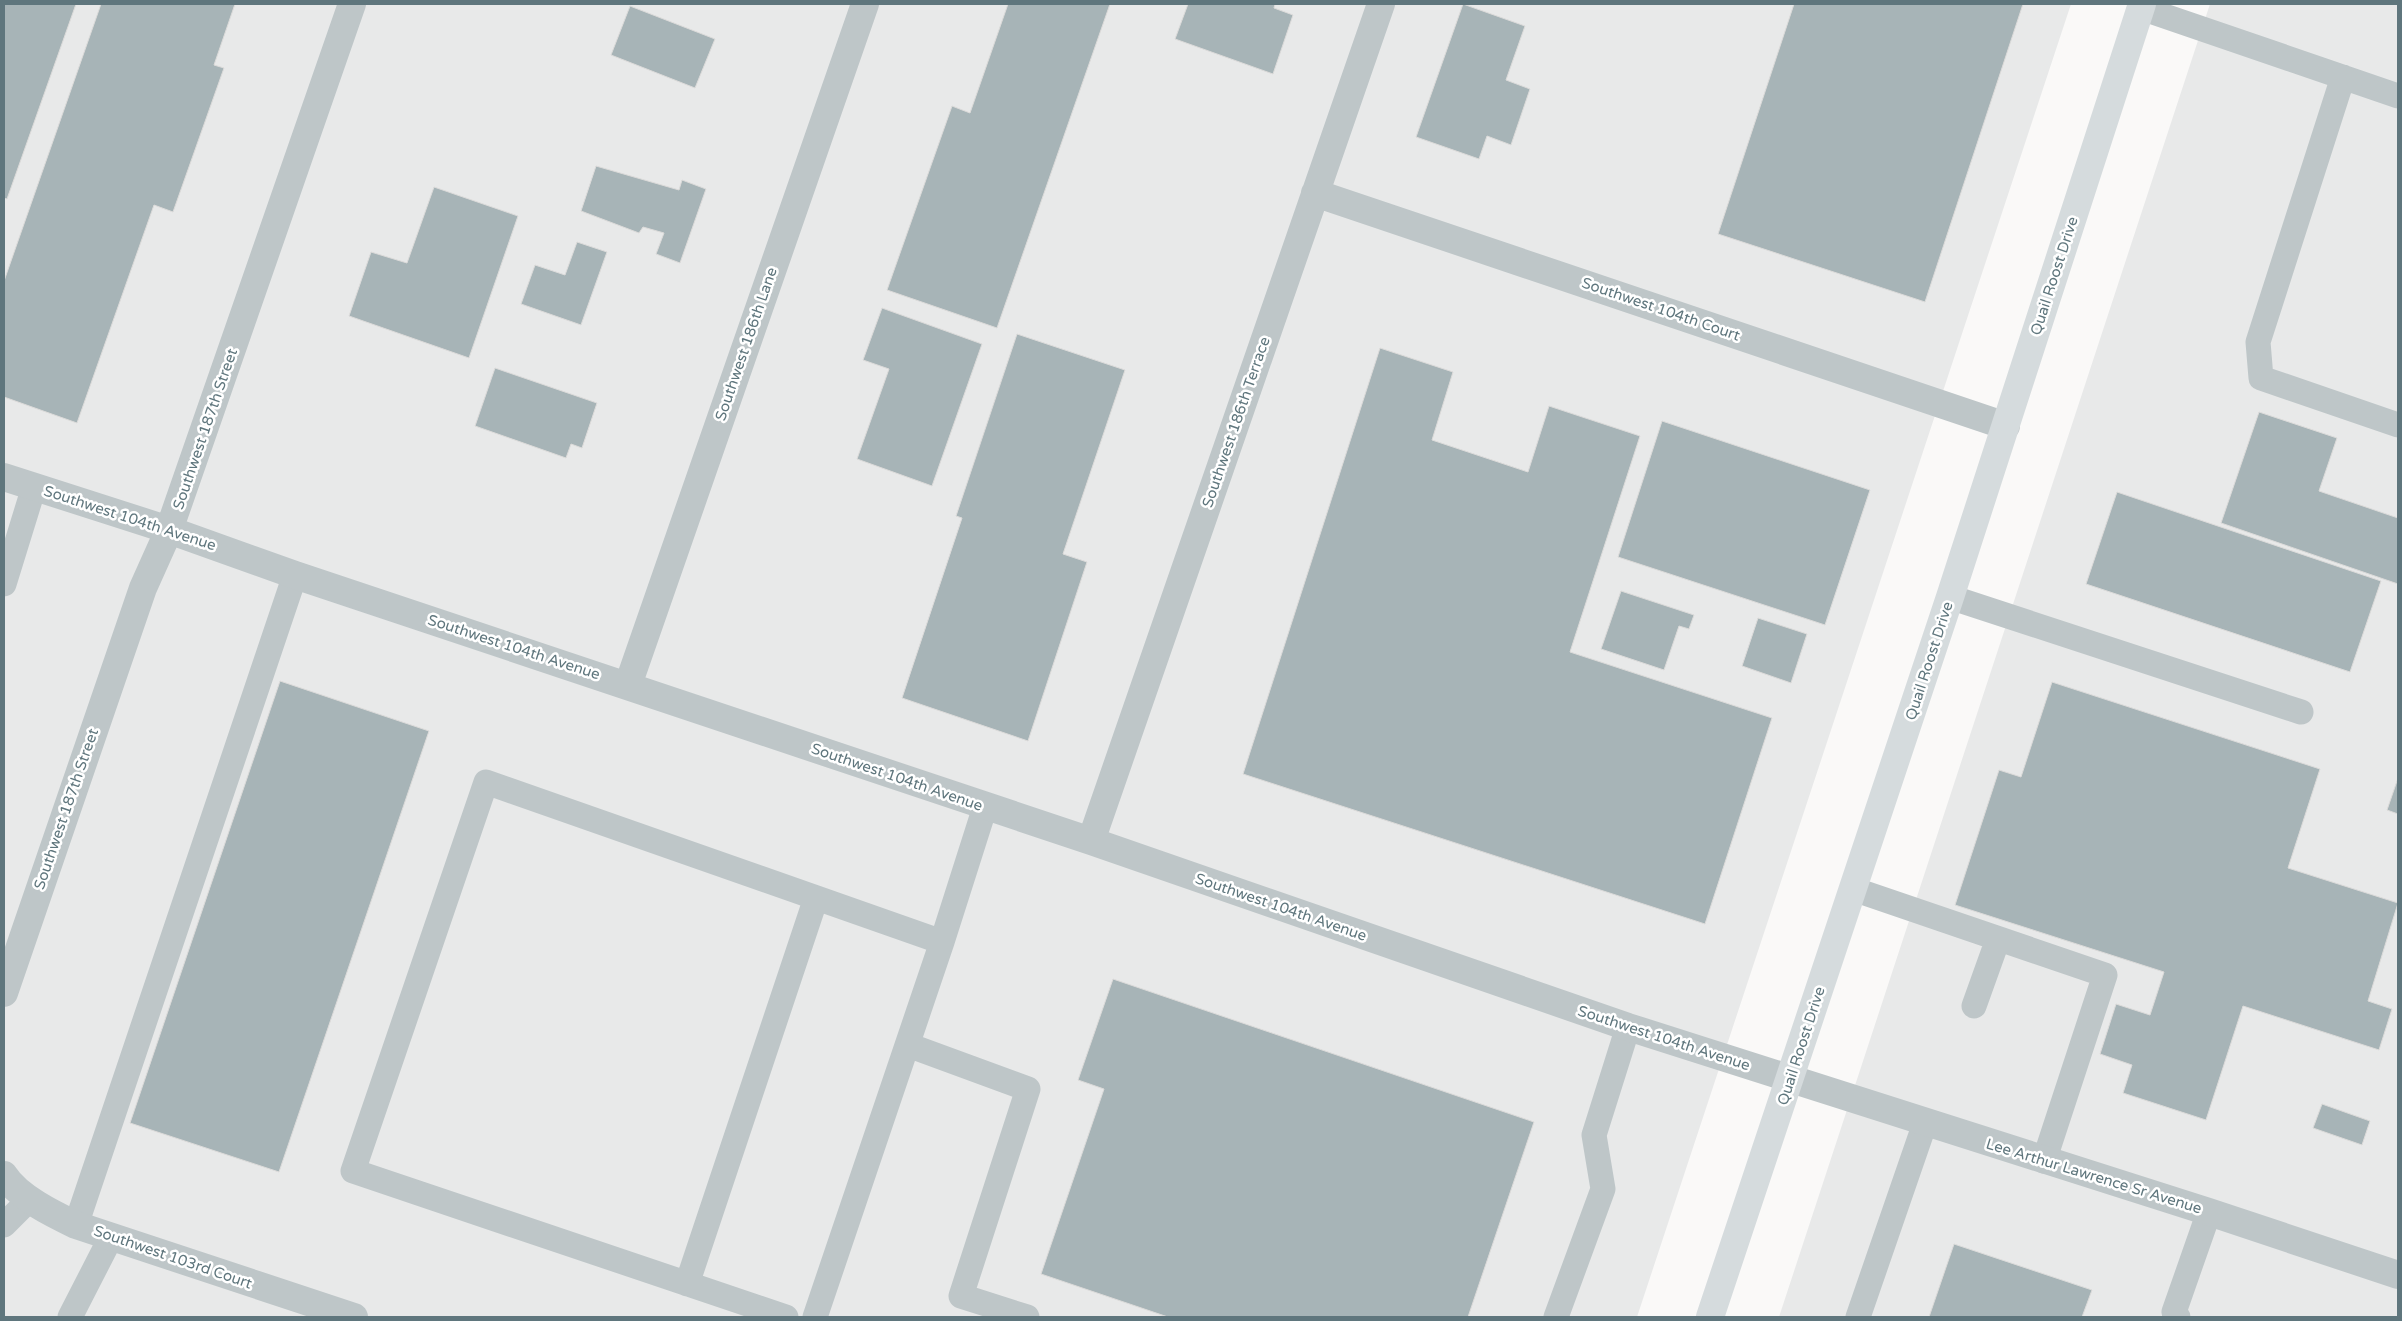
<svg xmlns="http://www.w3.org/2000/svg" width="2402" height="1321" font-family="'Varela Round',sans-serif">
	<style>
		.built { fill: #e8e9e9 }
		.building { fill: #a7b4b7; stroke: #dcdbda }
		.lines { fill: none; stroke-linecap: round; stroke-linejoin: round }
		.service { stroke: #bec6c8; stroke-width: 25 }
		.minor { stroke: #bec6c8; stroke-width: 28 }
		.secondary { stroke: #d5dbdd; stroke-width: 28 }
		.labels { text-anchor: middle; stroke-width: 5; stroke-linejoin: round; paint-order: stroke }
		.street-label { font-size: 15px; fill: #5f767d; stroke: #fff }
	</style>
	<rect width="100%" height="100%" fill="#faf9f8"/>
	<path class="built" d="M4,4H2071L1637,1317H4Z
		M2210,4H2398V1317H1779Z"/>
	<path class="building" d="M4,4H76L7,199L4,198Z
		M101,4H235L214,65L224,68L173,212L154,205L77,423L4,397V281Z
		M1008,4H1110L997,328L887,290L952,106L970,113Z
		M1188,4H1275L1274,8L1293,15L1273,74L1175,39Z
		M1463,4L1525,26L1506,80L1530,89L1511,145L1487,136L1479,159L1416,137Z
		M1794,4H2023L1925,302L1718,234Z
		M630,6L715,39L695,88L611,55Z
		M596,166L679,190L682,180L706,189L680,263L656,254L664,233L643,227L639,233L581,211Z
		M434,187L518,216L469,358L349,316L371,252L407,263Z
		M577,242L607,252L581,325L521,304L535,265L565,275Z
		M882,308L982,344L932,486L857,459L889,369L863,360Z
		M1017,334L1125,370L1063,554L1087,562L1028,741L902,698L962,518L956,516Z
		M1380,348L1453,372L1432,440L1528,472L1549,406L1640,436L1570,652L1772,718L1705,924L1243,774Z
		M495,368L597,403L582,448L571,444L566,458L475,426Z
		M2259,412L2337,438L2319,491L2398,518V584L2221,523Z
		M1662,421L1870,490L1825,625L1618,557Z
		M2117,492L2381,581L2350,672L2086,584Z
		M1621,591L1694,615L1689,629L1679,626L1664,670L1601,649Z
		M1758,618L1807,634L1791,683L1742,666Z
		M280,681L429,731L279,1172L130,1123Z
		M2052,682L2320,769L2288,868L2398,903L2368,1001L2392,1009L2379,1050L2243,1006L2206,1120L2123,1093L2132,1065L2100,1054L2116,1004L2150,1015L2164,972L1955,905L1999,770L2021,777Z
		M2398,778V814L2387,810Z
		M1113,979L1534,1122L1468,1317H1168L1041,1274L1104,1089L1078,1080Z
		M2322,1104L2370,1121L2362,1145L2313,1128Z
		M1954,1244L2092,1290L2082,1317H1929Z"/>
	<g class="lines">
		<path class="service" d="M2141,8L2398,96
			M2343,77L2258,342L2261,378L2398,425
			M4,584L34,487
			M1950,597L2301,712
			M1853,889L2105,975L2044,1161
			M1974,1006L1998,939
			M908,1045L1028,1089L961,1296L1027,1317
			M4,1225L30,1199
			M76,1225L295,575
			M687,1284L816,898
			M70,1317L111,1237
			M786,1317L353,1171L486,782L942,942
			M815,1317L942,942L985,807
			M1556,1317L1603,1189L1594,1135L1628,1027
			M1858,1317L1925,1123
			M2178,1317L2174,1312L2209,1212"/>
		<path class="minor" d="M1315,193L2006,426
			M4,477L169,530L295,575L1091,841L1628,1027L2209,1212L2398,1275
			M628,685L865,4
			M1091,841L1381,4
			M4,993L143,588L169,530L352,4
			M4,1175C18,1197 53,1214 76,1225L354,1317"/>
		<path class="secondary" d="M1710,1317L1950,597L2142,4"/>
	</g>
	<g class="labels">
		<g class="street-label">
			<text transform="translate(2054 276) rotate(-72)" y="5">Quail Roost Drive</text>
			<text transform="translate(1661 309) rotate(19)" y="5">Southwest 104th Court</text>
			<text transform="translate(746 344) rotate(-71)" y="5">Southwest 186th Lane</text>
			<text transform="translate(1236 422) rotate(-71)" y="5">Southwest 186th Terrace</text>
			<text transform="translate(205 429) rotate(-71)" y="5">Southwest 187th Street</text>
			<text transform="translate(130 518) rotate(18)" y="5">Southwest 104th Avenue</text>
			<text transform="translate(514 647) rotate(18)" y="5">Southwest 104th Avenue</text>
			<text transform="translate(1929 661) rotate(-72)" y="5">Quail Roost Drive</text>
			<text transform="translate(897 777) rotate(19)" y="5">Southwest 104th Avenue</text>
			<text transform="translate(66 809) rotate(-71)" y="5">Southwest 187th Street</text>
			<text transform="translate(1281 907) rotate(19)" y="5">Southwest 104th Avenue</text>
			<text transform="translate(1664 1038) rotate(18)" y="5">Southwest 104th Avenue</text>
			<text transform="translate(1801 1046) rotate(-72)" y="5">Quail Roost Drive</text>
			<text transform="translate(2094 1176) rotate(17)" y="5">Lee Arthur Lawrence Sr Avenue</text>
			<text transform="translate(173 1257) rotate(19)" y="5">Southwest 103rd Court</text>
		</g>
	</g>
	<rect width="2402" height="1321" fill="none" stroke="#5f767d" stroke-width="10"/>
</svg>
